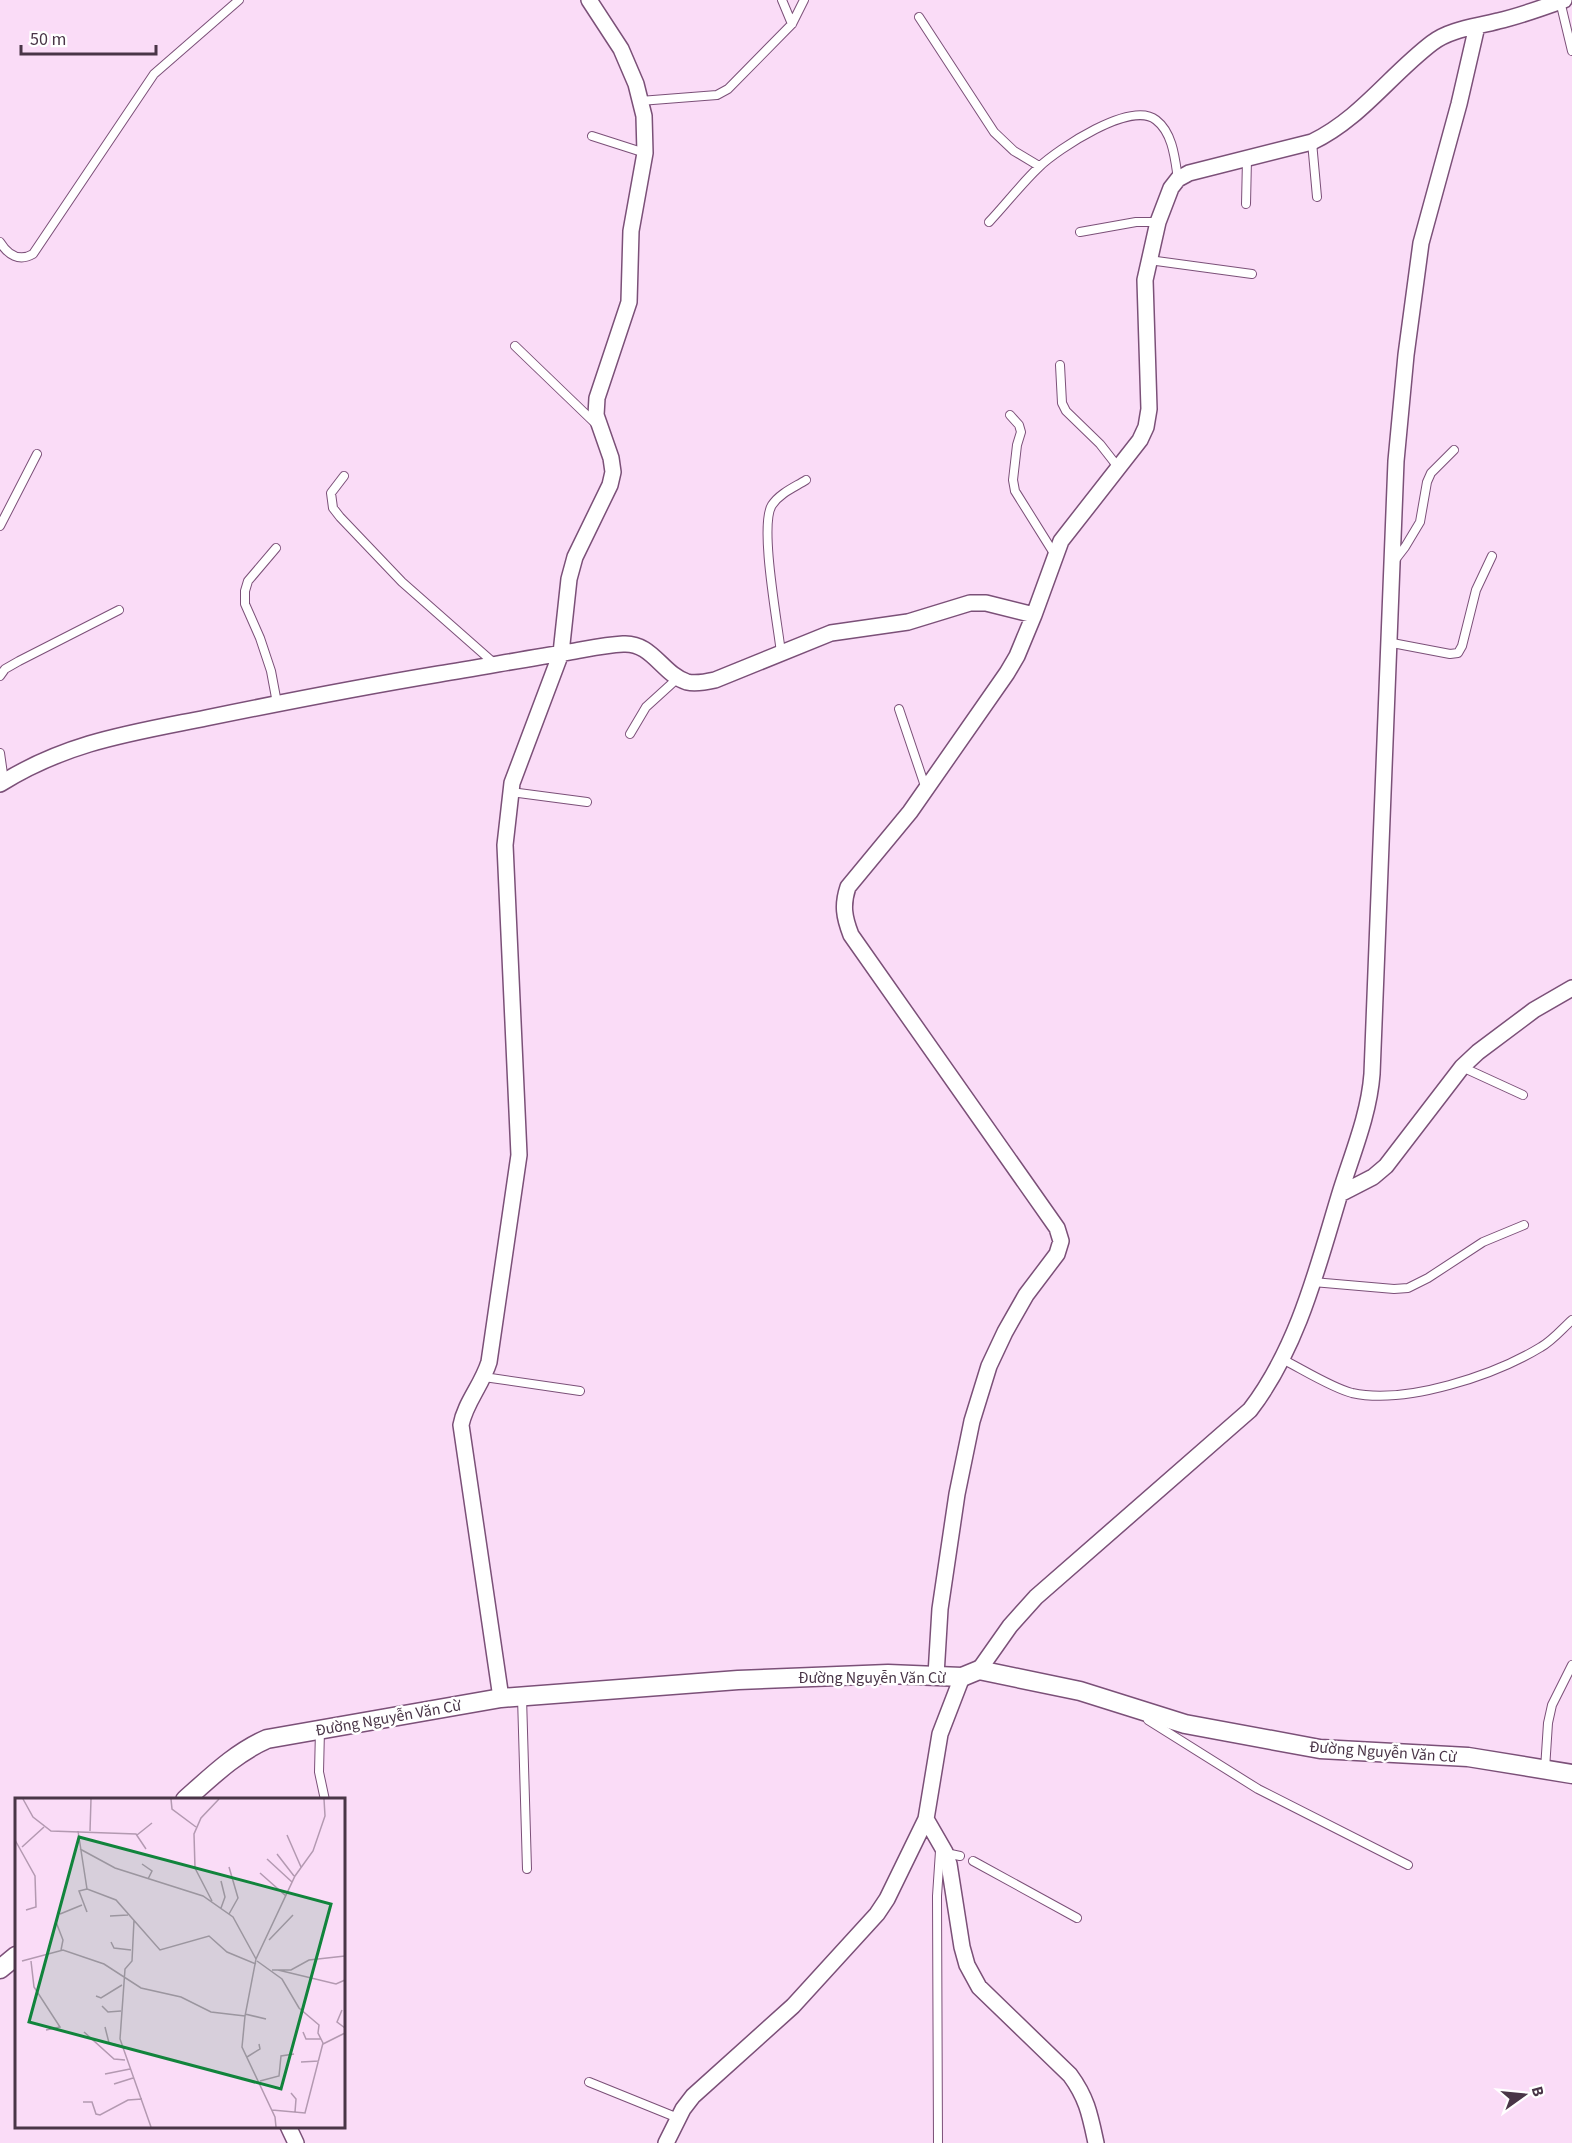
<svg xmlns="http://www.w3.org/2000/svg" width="1572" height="2143" font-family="'Source Sans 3',sans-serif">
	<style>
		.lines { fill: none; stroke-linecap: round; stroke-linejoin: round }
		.service-casing { stroke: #7b5078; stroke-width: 10 }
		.minor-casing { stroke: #7b5078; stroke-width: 18 }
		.tertiary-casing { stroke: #7b5078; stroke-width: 21 }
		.service { stroke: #fff; stroke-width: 8 }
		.minor { stroke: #fff; stroke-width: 15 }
		.tertiary { stroke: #fff; stroke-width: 18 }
		.labels { text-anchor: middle; stroke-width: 5; stroke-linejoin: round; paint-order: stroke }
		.street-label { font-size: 16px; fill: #493547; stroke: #fff }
		.inset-road { fill: none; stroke: #b399b1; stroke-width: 1.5 }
		.view { fill: #11843c; fill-opacity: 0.15; stroke: #11843c; stroke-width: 3 }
		.inset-edge { fill: none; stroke: #493547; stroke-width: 3 }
	</style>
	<rect width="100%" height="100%" fill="#fadcf7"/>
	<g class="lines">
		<defs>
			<path id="service" d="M782,0L792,24
				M1560,1L1572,51
				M919,17L994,132L1014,151L1039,166
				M640,101L717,95L728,89L792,24L804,0
				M592,136L645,153
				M1312,142L1317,197
				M1246,204L1247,159
				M989,222C1006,204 1021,184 1039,167C1058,149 1131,100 1156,120C1173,133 1175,159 1178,179
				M1080,232L1136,222H1158
				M0,242C8,255 19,262 33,254L154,74L239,0
				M1149,260L1252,274
				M515,346L596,424
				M1060,365L1062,403L1066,411L1100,444L1118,467
				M1010,415L1019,425L1021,432L1017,445L1013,480L1015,491L1055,555
				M344,476L331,493L333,508L340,517L402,582L495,664
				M0,526L37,454
				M276,548L248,581L245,591V604L260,638L271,671L277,703
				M1395,560L1405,547L1420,522L1427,482L1431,473L1454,450
				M1387,642L1450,654L1458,653L1462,646L1476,590L1492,556
				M781,653C778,625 759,525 772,505C780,493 795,487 806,480
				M0,676L5,669L19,661L119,610
				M899,709L926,789
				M630,734L646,707L679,677
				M0,753L4,781
				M511,792L587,802
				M1462,1067L1523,1095
				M1313,1282L1394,1289L1408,1288L1428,1278L1483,1242L1524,1225
				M1282,1359C1302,1369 1332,1388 1352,1393C1406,1405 1495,1375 1541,1347C1552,1341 1562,1329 1572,1320
				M484,1377L580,1391
				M522,1697L527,1869
				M1148,1720L1258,1789L1408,1865
				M320,1730L319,1772L325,1800
				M1545,1769L1548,1723L1552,1705L1572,1665
				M946,1853L960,1856
				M973,1861L1077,1918
				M589,2082L678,2118
				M938,2143L937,1896L940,1851"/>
			<path id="minor" d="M0,784C67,742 131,733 206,718C284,702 361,687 439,674C482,667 525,659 569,652C587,649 605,645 623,644C652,642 662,674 687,682C696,684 706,682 715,680L831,633L908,622L970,603H986L1034,615
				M1340,1194L1373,1177L1386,1166L1462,1067L1478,1052L1534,1010L1572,988
				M979,1670L1010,1626L1036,1597L1250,1410C1299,1346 1318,1265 1341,1190C1353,1152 1369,1114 1372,1074L1396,461L1406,355L1421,243L1459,104L1477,26
				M936,1675L940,1609L957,1494L972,1421L989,1366L1005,1332L1026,1295L1057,1254L1061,1241L1057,1228L851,935C844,917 842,905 848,887L910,812L1007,673L1017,656L1034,615L1061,541L1140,440L1146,427L1149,409L1145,280L1158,222L1171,188L1178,179L1189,173L1312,142C1360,119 1390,75 1432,43C1450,29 1476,27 1498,21C1520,16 1542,8 1564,0
				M501,1698L461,1425C465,1403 482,1385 489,1362L519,1155L505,845L512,783L561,653L569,579L575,557L610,485L613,472L611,458L596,415L597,398L629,302L631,231L645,153L644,116L636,84L621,49L589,0
				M926,1819L945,1852L949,1864L962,1947L967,1965L979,1987L1070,2075C1087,2098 1090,2115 1096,2143
				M288,2126L296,2143
				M666,2143L683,2109L693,2096L793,2006L877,1914L887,1899L926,1819L940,1734L962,1677"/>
			<path id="tertiary" d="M185,1800C211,1777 235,1753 267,1739L501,1698L738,1680L888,1674L962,1677L979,1670L1080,1691L1185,1724L1320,1749L1468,1757L1572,1774
				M0,1969L16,1956"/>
		</defs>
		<use href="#service" class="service-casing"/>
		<use href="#minor" class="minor-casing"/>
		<use href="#tertiary" class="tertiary-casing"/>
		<use href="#service" class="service"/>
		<use href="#minor" class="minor"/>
		<use href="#tertiary" class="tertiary"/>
	</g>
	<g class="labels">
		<g class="street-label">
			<text x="872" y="1683">Đường Nguyễn Văn Cừ</text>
			<text transform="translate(388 1717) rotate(-10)" y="6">Đường Nguyễn Văn Cừ</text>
			<text transform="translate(1383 1751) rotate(4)" y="6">Đường Nguyễn Văn Cừ</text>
		</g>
	</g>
	<g transform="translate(15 1798)">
		<rect width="330" height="330" fill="#fadcf7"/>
		<path class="inset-road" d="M8,1L18,19L36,33L121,36L131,51M156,1L157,11L181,29M63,33L72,91L101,102L145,152L194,138L212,154L241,166M75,33L76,1M122,37L137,25M272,37L286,69M0,42L20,78L21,109L11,112M7,49L29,29M65,51L100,70L188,98L218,119L241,161M262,56L279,78M252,61L277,84M127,66L137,73L133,81M214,69L223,100L214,116M245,75L271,98M206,83L210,99L206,110M197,103L180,70L179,36L186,20L204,1M72,114L64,93L72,91M45,116L67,107M95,118L113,117M119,122L117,163L110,171L105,241L136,329M41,124L48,142L46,152M254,142L278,117M96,144L99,150L116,152M7,163L48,152L89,166L126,190L166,199L196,214L230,218M16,163L19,189L45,229L31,232M242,163L267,181L284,210L304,227L303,235L308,245L290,315L257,312M257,172H276L294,162L330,158M263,172L321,186L330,182M81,198L86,200L107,187M87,208L93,214L106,213M327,212L322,224L330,230M230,216L251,221M90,229L94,245L106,248M69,234L99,261L110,262M288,234L291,241H306M308,246L330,235M232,259L245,251L244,246M286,264L304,263M90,276L115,271M245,283L264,278L266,258L279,256M99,286L118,280M276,295L281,301L280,314M68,304H77L81,316L85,317L113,302L127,301M261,329L260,319L227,249L230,218L241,161L280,78L298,53L310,18L309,1"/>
		<path class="view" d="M64,39L316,106L266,291L14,224Z"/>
		<rect width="330" height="330" class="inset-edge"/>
	</g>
	<g transform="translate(1524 2095) rotate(75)" stroke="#ffffff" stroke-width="4.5" paint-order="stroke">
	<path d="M0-4.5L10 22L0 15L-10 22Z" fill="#493547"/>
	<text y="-9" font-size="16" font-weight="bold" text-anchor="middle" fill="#493547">B</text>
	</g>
	<path d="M21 45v9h135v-9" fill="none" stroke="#493547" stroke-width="3"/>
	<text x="30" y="45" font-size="18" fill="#493547" stroke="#ffffff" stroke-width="4.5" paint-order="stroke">50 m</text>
</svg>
